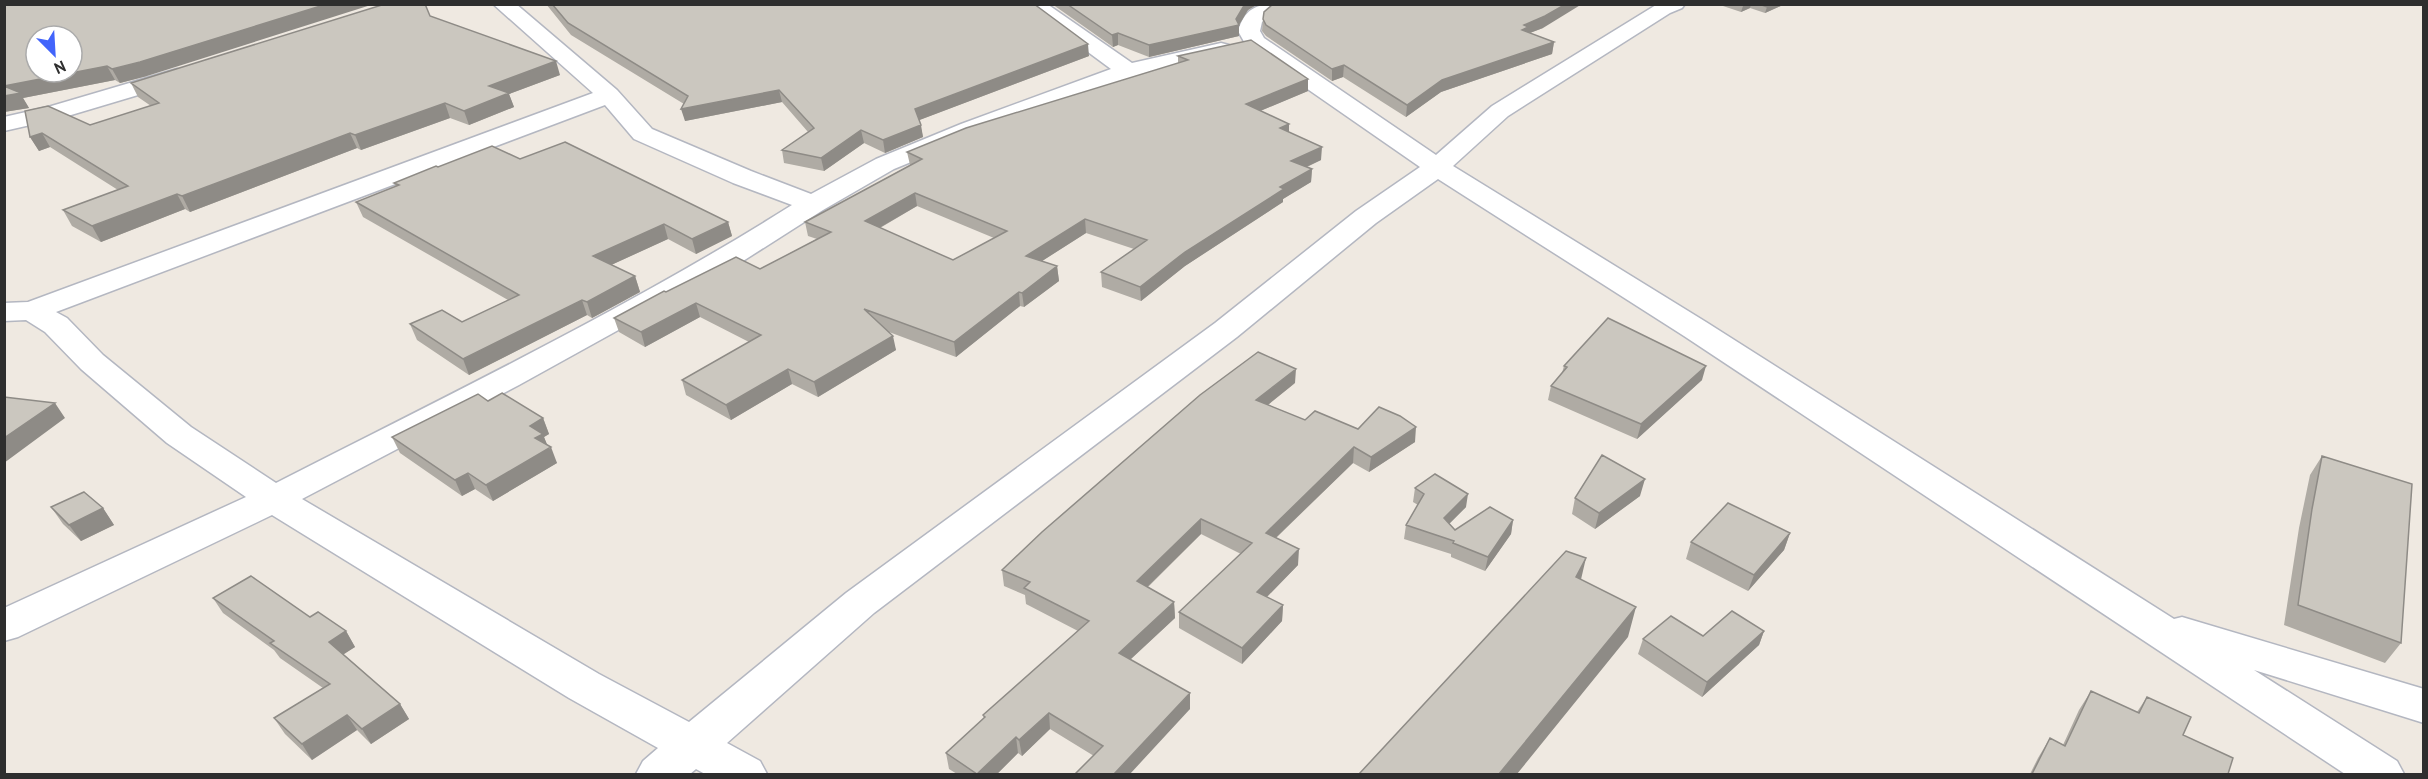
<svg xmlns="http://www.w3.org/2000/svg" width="2428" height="779" font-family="'PT Sans',sans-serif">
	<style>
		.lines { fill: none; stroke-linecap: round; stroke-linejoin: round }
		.minor-casing { stroke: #b4b7c1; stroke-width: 3 }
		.minor { fill: #fff; fill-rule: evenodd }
		.wall { fill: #afaba4; fill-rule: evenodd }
		.shaded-wall { fill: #8e8b86 }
		.building { fill: #cbc7bf; stroke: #8e8b86; stroke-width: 1.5; fill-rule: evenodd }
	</style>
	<rect width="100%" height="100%" fill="#efe9e1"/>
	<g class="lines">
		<defs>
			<path id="minor" d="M493,4H516L617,90L652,129L751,171L811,194L876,159L961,124L1111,69L1023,4H1047L1132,63L1221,43L1229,45L1232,50L1229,55L1135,76L979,134L894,169L823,210L743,261L519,385L302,499L599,674L689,722L846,593L1215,323L1356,211L1420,167L1247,47L1238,31C1246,6 1258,4 1282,4L1262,22L1260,31L1264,38L1436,155L1492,106L1656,5L1685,4L1682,8L1670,13L1508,116L1453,166L1706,322L2174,619L2182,617L2424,689V723L2254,670L2397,761L2404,774H2345L1684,336L1438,179L1376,223L1237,337L874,613L727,743L760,761L767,774H705L696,769L690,774H636L643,761L658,748L569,698L272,515L18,637L4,641V608L246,497L167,443L81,369L45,332L26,320L4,321V303L28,302L593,93ZM605,105L634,139L733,183L792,205C627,309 450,394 276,483L191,427L103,355L67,318L56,312Z
				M177,69L185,71L188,76L185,81L61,118L4,131V117L48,107Z"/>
		</defs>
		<use href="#minor" class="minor-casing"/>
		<use href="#minor" class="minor"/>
	</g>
	<path class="wall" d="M546,4H1034L1089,56L919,120L923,137L885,153L864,143L824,171L784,163L782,150L808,132L782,102L685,121L684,104L571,35Z
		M1052,4H1258L1248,10L1239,25V36L1149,57L1118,45L1113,47Z
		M1717,4H1785L1765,13L1750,8L1741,12Z
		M4,5L147,76L120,83L115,80L23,98L29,108L4,112Z
		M430,16L560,75L509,94L514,107L469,125L450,118L361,150L357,148L190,212L185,209L101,242L72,226L63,210L118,190L50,147L39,151L30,137L25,111L90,125L151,106L138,97L131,83Z
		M1263,19L1543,28L1530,33L1554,42L1552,54L1441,92L1406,117L1343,77L1332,81L1266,36L1262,31Z
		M1178,56L1308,79V91L1260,111L1289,124V132L1321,160L1307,167L1312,169L1311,182L1283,199V202L1185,266L1141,301L1102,287L1101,272L1134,249L1086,233L1042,261L1057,266L1059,281L1024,307L1020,306L956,357L889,332L896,350L818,397L792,384L731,420L686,395L682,380L749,342L700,317L645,347L619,332L614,318L666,292L760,269L817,239L808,236L805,222L910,165L907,152L1178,63ZM917,206L994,238L953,260L880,228Z
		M520,159L728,222L732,236L696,254L668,239L611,265L635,276L640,292L592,318L587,315L469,375L417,340L410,324L462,322L508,300L363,217L356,202L396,187L394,183L438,167Z
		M1564,366L1702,380L1637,439L1548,400L1551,386L1562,373Z
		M1295,383L1268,405L1305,420L1358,429L1415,442L1369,472L1353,463L1276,538L1298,565L1267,597L1283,605L1282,621L1242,664L1179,628V612L1241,554L1201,534L1148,587L1174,602L1175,618L1130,660L1190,709L1094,756L1050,729L1022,756L1018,753L997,774H957L949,769L946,753L984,718L983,715L1078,631L1026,604L1025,595L1004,586L1002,570Z
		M488,401L543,418L549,434L544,437L547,446L557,463L493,501L475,489L462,496L400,453L392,437Z
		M2322,456L2401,643L2385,663L2284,625L2299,528L2310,475Z
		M1415,488L1466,507L1449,524L1455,530L1513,520L1511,534L1485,571L1451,557V554L1404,539L1406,525L1418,505L1413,502Z
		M1640,496L1595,529L1572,514L1575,498Z
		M51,507L103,508L114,525L81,541L63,524Z
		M1790,533L1784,550L1748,591L1686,559L1691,542Z
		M213,598L310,617L346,631L355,647L343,654L400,704L409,719L371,744L357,730L312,760L285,734L274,718L323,688L280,658L274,650L223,613Z
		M1764,631L1759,645L1702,697L1638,654L1643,639L1703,636Z
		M2091,691L2137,712L2147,697L2183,735L2228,774H2030L2038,758L2050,738L2063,745L2079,710Z"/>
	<path class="shaded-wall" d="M327,4H374L147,76L120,83L112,69Z
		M1245,4H1258L1248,10L1239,25V36L1149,57V45L1236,19Z
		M1566,4H1582L1543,28L1527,34L1522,30L1524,25Z
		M1747,4H1751L1750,8L1741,12L1743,6Z
		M1773,4H1785L1765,13L1767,7Z
		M1118,33V45L1113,47L1112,35Z
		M1554,42L1552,54L1441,92L1406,117L1407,105L1442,80Z
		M1088,44L1089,56L917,121L915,109Z
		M556,61L560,75L509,94L514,107L469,125L464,111L489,86Z
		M1344,65L1343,77L1332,81V69Z
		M107,66L115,80L23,98L29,108L4,112V86Z
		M1308,79V91L1246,117V104Z
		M779,90L782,102L685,121L681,109Z
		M445,103L450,118L361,150L355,135Z
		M1289,124V137L1280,128Z
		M921,125L923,137L885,153L883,140Z
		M861,130L864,143L824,171L821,158Z
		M42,133L50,147L39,151L30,137Z
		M350,133L357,148L190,212L182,196Z
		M1322,147L1321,160L1291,174V161Z
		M1312,169L1311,182L1283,199V202L1185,266L1141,301L1140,287L1185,252L1280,187Z
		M915,193L917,206L867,235L865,221Z
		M177,194L185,209L101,242L92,226Z
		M1085,219L1086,233L1028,270L1026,256Z
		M728,222L732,236L696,254L692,239Z
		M664,224L668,239L598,271L593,256Z
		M1057,266L1059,281L1024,307L1022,293Z
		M635,276L640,292L592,318L587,302Z
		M1019,292L1020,306L956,357L954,342Z
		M582,300L587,315L469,375L463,359Z
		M696,303L700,317L645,347L641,332Z
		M893,336L896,350L818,397L814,382Z
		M1706,366L1702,380L1637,439L1641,424Z
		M788,369L792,384L731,420L726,405Z
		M1296,369L1295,383L1255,415L1256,400Z
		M55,403L65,418L4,463V438Z
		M543,418L549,434L544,437L549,449L551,447L557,463L493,501L486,485L530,426Z
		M1416,427L1415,442L1369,472L1371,457Z
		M1354,447L1353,463L1265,548L1266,533Z
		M468,473L475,489L462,496L455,480Z
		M1645,479L1640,496L1595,529L1599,513Z
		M1468,494L1466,507L1442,531L1444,518Z
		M103,508L114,525L81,541L69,525Z
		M1201,519V534L1138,596L1137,581Z
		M1513,520L1511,534L1485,571L1488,557Z
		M1790,533L1784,550L1748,591L1754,575Z
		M1299,549L1298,565L1256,608L1257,592Z
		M1586,558L1579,588L1576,577Z
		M1174,602L1175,618L1120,669L1119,653Z
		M1283,605L1282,621L1242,664V648Z
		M1636,607L1628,637L1517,774H1499Z
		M346,631L355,647L338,658L329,642Z
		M1764,631L1759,645L1702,697L1707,682Z
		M1190,693V709L1130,774H1114Z
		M400,704L409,719L371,744L362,729Z
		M1049,713L1050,729L1022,756L1019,740Z
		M347,715L357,730L312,760L302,744Z
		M1016,737L1018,753L997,774H977Z"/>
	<path class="building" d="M327,4L140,62L112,69L107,66L4,86V5ZM36,36H72V72H36Z
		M385,4H425L430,16L556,61L489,86L509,93L464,111L445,103L355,135L350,133L182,196L177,194L92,226L63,210L128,186L42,133L30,137L25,111L48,106L90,125L159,103L131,83Z
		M552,4H1034L1088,44L915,109L921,125L883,140L861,130L821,158L782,150L814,128L779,90L681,109L688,96L568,23Z
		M1067,4H1245L1236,19L1239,25L1149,45L1118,33L1112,35Z
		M1273,4H1566L1545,16L1524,25L1528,27L1522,30L1554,42L1442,80L1407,105L1344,65L1332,69L1266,25L1263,19L1264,12Z
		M1759,4H1773L1767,7Z
		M1251,40L1308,79L1246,104L1289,124L1280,128L1322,147L1291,161L1312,169L1280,187L1284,189L1185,252L1140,287L1101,272L1147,240L1085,219L1026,256L1057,266L1022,293L1019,292L954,342L864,309L893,336L814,382L788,369L726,405L682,380L761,335L696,303L641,332L614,318L664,291L666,292L736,257L760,269L831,232L805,222L922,159L907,152L966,128L1188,60L1178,56ZM915,193L1007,231L953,260L865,221Z
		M4,86L21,93L4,96Z
		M565,142L728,222L692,239L664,224L593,256L635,276L587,302L582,300L463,359L410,324L442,310L462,322L519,295L356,202L399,185L394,183L436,166L438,167L492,146L520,159Z
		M1608,318L1706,366L1641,424L1551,386L1567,367L1564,366Z
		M1258,352L1296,369L1256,400L1305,420L1315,411L1358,429L1379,407L1400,416L1416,427L1371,457L1354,447L1266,533L1299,549L1257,592L1283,605L1242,648L1179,612L1252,543L1201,519L1137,581L1174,602L1119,653L1190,693L1114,774H1075L1103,746L1049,713L1019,740L1016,737L977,774L946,753L985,717L983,715L1089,621L1024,588L1030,582L1002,570L1042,532L1200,395Z
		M502,393L543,418L530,426L543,434L535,438L551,447L486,485L468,473L455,480L392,437L478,394L488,401Z
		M4,397L55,403L4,438Z
		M1602,455L1645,479L1599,513L1575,498Z
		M2322,456L2412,484L2401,643L2298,605L2312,509Z
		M1435,474L1468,494L1444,518L1455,530L1490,507L1513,520L1488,557L1453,543L1454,541L1406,525L1424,494L1415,488Z
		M84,492L103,508L69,525L51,507Z
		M1728,503L1790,533L1754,575L1691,542Z
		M1566,551L1586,558L1576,577L1636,607L1499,774H1359Z
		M251,576L310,617L318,612L346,631L329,642L400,704L362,729L347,715L302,744L274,718L330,684L270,643L274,641L213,598Z
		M1732,611L1764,631L1707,682L1643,639L1671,616L1703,636Z
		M2091,691L2139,713L2147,697L2191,717L2183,735L2233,758L2228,774H2032L2050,738L2065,746Z"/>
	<rect width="2428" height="779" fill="none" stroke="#2e2e2e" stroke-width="12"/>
	<g transform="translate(54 54) rotate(156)"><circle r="28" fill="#ffffff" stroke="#ababab" stroke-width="1.5"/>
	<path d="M0-4.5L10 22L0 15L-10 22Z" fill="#4264fb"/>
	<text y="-9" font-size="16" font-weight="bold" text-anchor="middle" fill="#2e2e2e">N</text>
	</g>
</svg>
